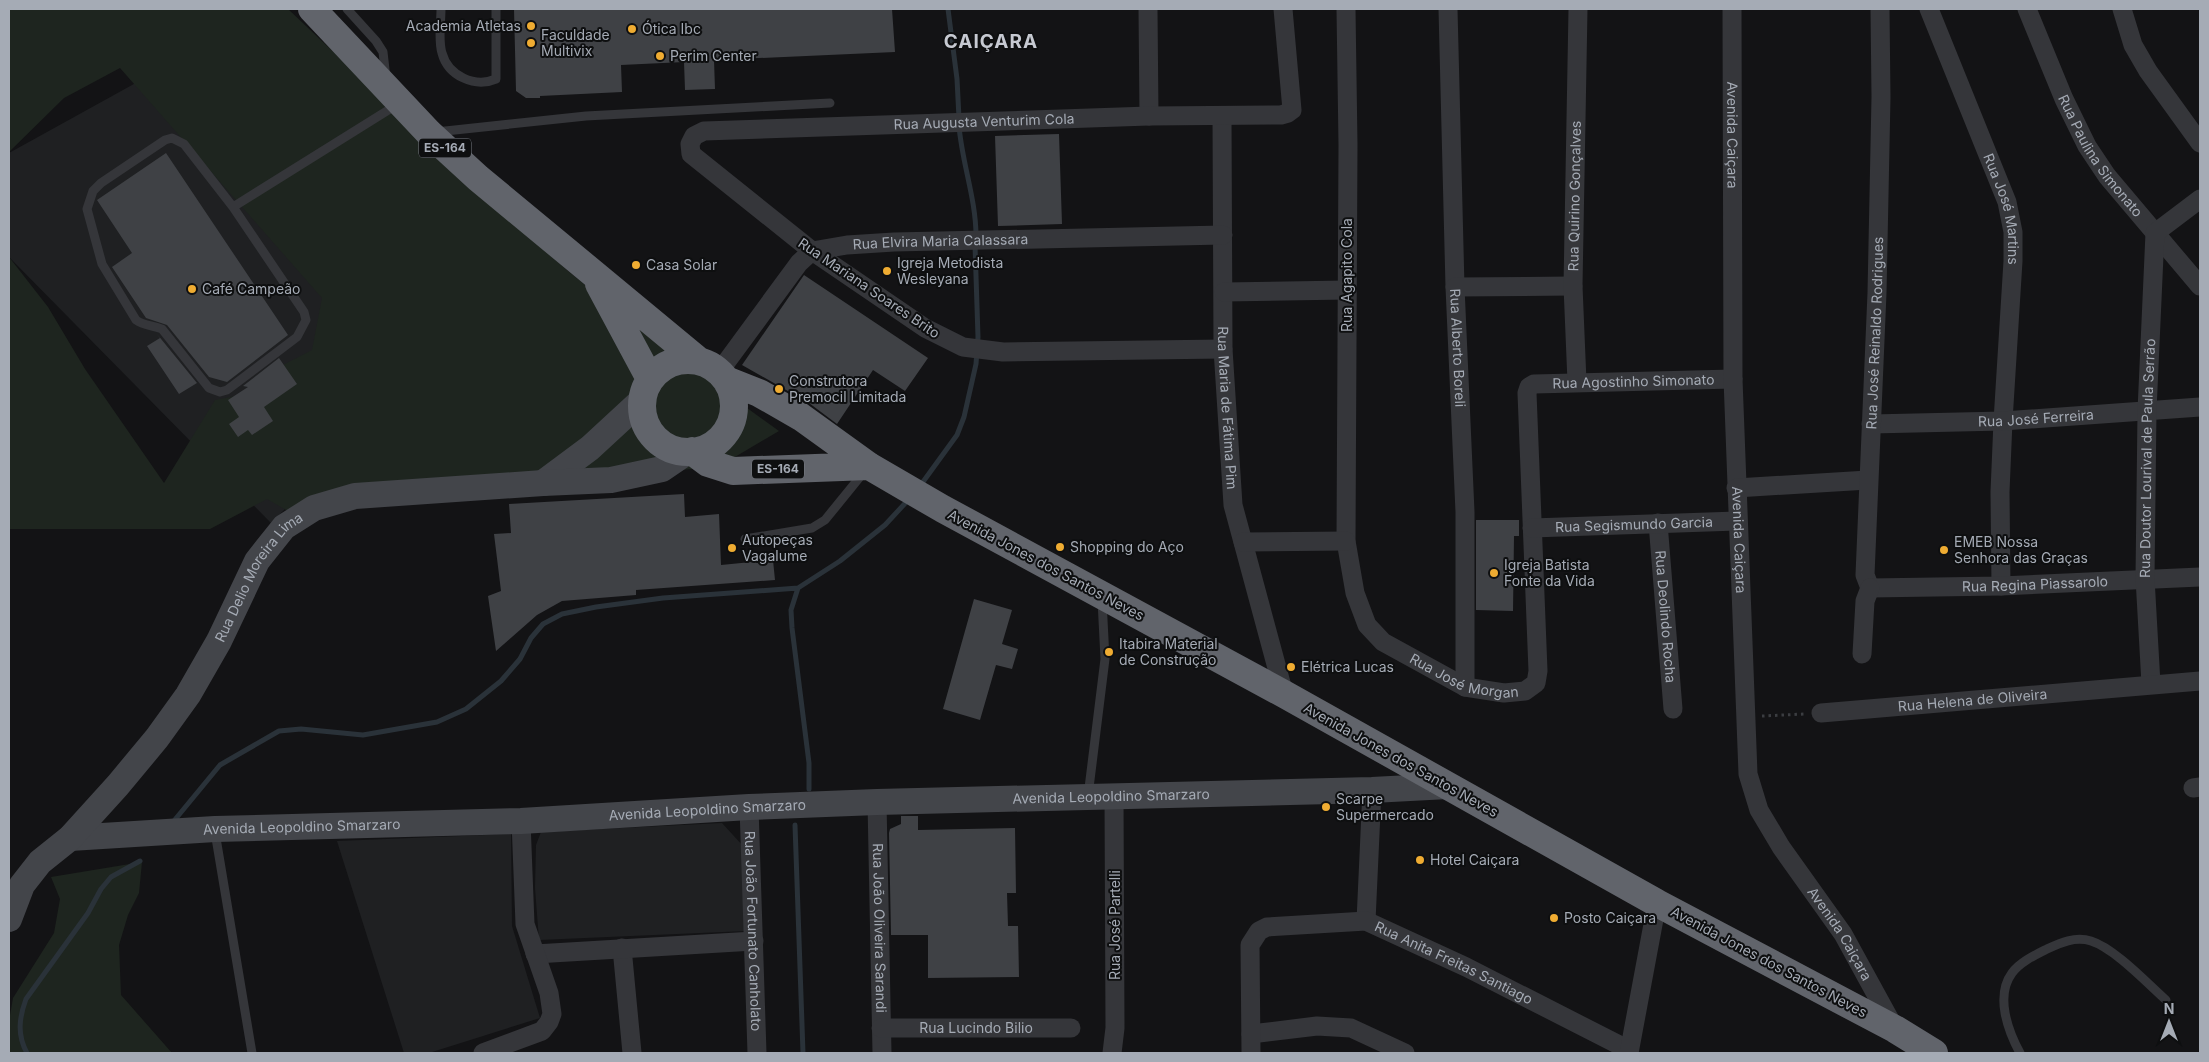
<svg xmlns="http://www.w3.org/2000/svg" width="2209" height="1062" font-family="Inter,sans-serif">
	<style>
		.built { fill: #1f2022 }
		.green { fill: #1e251f }
		.lines { fill: none; stroke-linecap: round; stroke-linejoin: round }
		.stream { stroke: #2a3239; stroke-width: 5 }
		.building { fill: #3f4145 }
		.path { stroke: #3b3d41; stroke-width: 3; stroke-dasharray: 2.5 4; stroke-linecap: butt }
		.lane { stroke: #35363a; stroke-width: 9 }
		.street { stroke: #35363a; stroke-width: 19 }
		.secondary { stroke: #43454a; stroke-width: 26 }
		.highway { stroke: #61646b; stroke-width: 28 }
		.poi-dot { fill: #efac32; stroke: #0e0f10; stroke-width: 2 }
		.labels { text-anchor: middle; stroke-width: 4; stroke-linejoin: round; paint-order: stroke }
		.shield { fill: #0e0f10; stroke: #787c84; stroke-width: 1 }
		.shield-label { font-size: 12px; font-weight: bold; fill: #a5abb5 }
		.poi-label { font-size: 14px; fill: #a5abb5; stroke: #0e0f10; text-anchor: start }
		.street-label { font-size: 14px; fill: #a5abb5; stroke: #0e0f10 }
		.district-label { font-size: 19px; font-weight: bold; letter-spacing: 1px; fill: #c6c9d1; stroke: #0e0f10 }
	</style>
	<rect width="100%" height="100%" fill="#131315"/>
	<path class="built" d="M264,12L497,229L308,486L271,523L9,257V153Z
		M722,823L744,847L746,931L539,940L535,888L536,845L541,832Z
		M511,834L512,926L540,1018L429,1053H404L337,841Z"/>
	<path class="green" d="M9,9H288L524,232L568,271L660,345L779,431L718,467L592,477L293,514L267,499L210,529H9V257L48,307L85,369L164,483L215,400L246,394L285,364L312,350L322,298L120,68L64,98L9,152Z
		M142,862L139,893L128,915L119,945L121,995L172,1053H9V1021L13,998L54,933L60,899L51,877Z"/>
	<g class="lines">
		<path class="stream" d="M948,9L957,79L959,118
			M959,126C962,163 976,199 976,236
			M920,486L957,435L964,417L976,364L978,337L975,245
			M798,588L791,610L792,628L809,763V789
			M173,822L220,765L279,731L301,729L363,735L437,722L466,709L501,681L520,659L531,638L543,624L562,614L596,607L663,598L798,588L840,561L885,525L910,498
			M795,825L803,1053
			M27,1053C17,1035 19,1018 26,999L88,913L101,889L111,877L140,861"/>
	</g>
	<path class="building" d="M514,9H892L895,52L714,60L715,89L685,90L684,62L621,65L622,92L540,96V98H526L516,91Z
		M1059,134L1062,224L998,226L995,136Z
		M166,153L288,335L227,382L209,377L167,325L146,318L112,267L132,253L97,200Z
		M804,275L928,358L905,391L873,370L837,424L809,403L742,365Z
		M157,334L197,383L179,394L147,346L160,338Z
		M279,358L297,384L264,407L273,421L252,435L248,430L238,437L229,424L239,417L228,400L248,387L243,386Z
		M684,494L685,517L719,514L721,565L773,560L775,580L636,590V595L562,601L537,615L496,651L488,596L501,591L494,534L511,533L509,504Z
		M1476,520H1519V536H1514L1513,611L1476,610Z
		M974,599L1012,610L1002,644L1018,649L1012,669L996,665L980,720L943,709Z
		M901,816H918V830L1015,828L1016,893H1007L1008,926H1018L1019,977L928,978V935H891L889,833L890,829L901,824Z"/>
	<g class="lines">
		<path class="path" d="M1762,716L1804,714"/>
		<path class="lane" d="M347,9L376,41L383,52L386,78
			M441,9C441,22 438,40 442,53C448,76 475,88 496,79V9
			M436,132L586,116L830,103
			M172,138L184,144L233,207L304,312L306,320L297,337L227,390L220,392L209,388L162,329C153,325 144,326 136,320L102,264L87,209L93,191L101,183L165,140Z
			M233,207L398,104
			M745,539L812,528L825,520L864,472
			M1088,796L1105,659L1102,600
			M215,832L252,1053
			M2020,1053C2008,1031 1995,996 2012,973C2020,962 2035,955 2047,949C2060,943 2075,936 2091,941C2114,948 2147,983 2166,1000"/>
		<g class="street">
			<path d="M1148,9L1149,116"/>
			<path id="s1" d="M1346,9L1348,145L1346,541L1355,593L1367,625L1383,642L1465,687L1504,693L1525,691L1536,683L1538,671L1527,393L1529,387L1534,384L1733,379"/>
			<path id="s2" d="M1448,9L1455,287L1465,512V687"/>
			<path id="s3" d="M1732,9L1733,379L1748,774L1759,810L1781,847L1843,934L1895,1029"/>
			<path id="s4" d="M1929,9L2007,202L2013,232V261L2003,421L2000,492L2001,586"/>
			<path id="s5" d="M2027,9L2064,99L2087,146L2107,176L2200,286"/>
			<path d="M2122,9L2133,45L2148,71L2200,143"/>
			<path id="s6" d="M1222,116L1223,349L1233,505L1284,694"/>
			<path d="M1455,287L1573,286"/>
			<path d="M1224,292L1347,290"/>
			<path id="s7" d="M1223,349L1003,352L963,347L925,328L812,251L691,154L690,144L694,136L704,131L1149,116L1281,115L1288,113L1292,110L1283,9"/>
			<path id="s8" d="M719,372L799,263L812,251L847,245L894,242L1223,235"/>
			<path id="s9" d="M1577,382L1573,286L1578,9"/>
			<path id="s10" d="M1871,424L2003,421L2200,407"/>
			<path d="M1736,488L1868,480"/>
			<path id="s11" d="M1658,523L1673,709"/>
			<path id="s12" d="M1532,528L1737,521"/>
			<path d="M1243,542L1346,541"/>
			<path id="s13" d="M1870,588L1865,575L1877,293L1881,97L1880,9"/>
			<path id="s14" d="M1870,588L2001,586L2200,577"/>
			<path d="M1862,654L1865,601L1870,588"/>
			<path id="s15" d="M2151,684L2145,578L2147,411L2155,233L2200,199"/>
			<path id="s16" d="M1821,713L2200,681"/>
			<path d="M2193,788L2200,787"/>
			<path id="s17" d="M877,802L882,1053"/>
			<path id="s18" d="M749,807L757,1053"/>
			<path d="M1366,921L1372,790"/>
			<path d="M622,948L632,1053"/>
			<path d="M535,954L754,941"/>
			<path id="s19" d="M881,1028H1071"/>
			<path d="M1251,1034L1317,1026L1351,1028L1405,1053"/>
			<path d="M483,1053L542,1031L549,1022L552,1014L549,993L525,924L521,821"/>
			<path d="M1112,1053L1115,1028L1114,796"/>
			<path id="s20" d="M1251,1053L1250,945L1259,931L1267,927L1366,921L1466,967L1629,1050"/>
			<path d="M1629,1053L1657,903"/>
		</g>
		<g class="secondary">
			<path d="M543,483L590,448L642,400"/>
			<path id="s21" d="M70,838L215,829L521,821L749,807L877,802L1372,790L1448,786"/>
			<path id="s22" d="M9,919L22,885L40,862L70,838L118,785L157,738L188,695L219,641L257,561L284,527L314,508L355,496L543,483L611,480L662,469L687,452"/>
		</g>
		<path class="highway" d="M312,9L429,133L478,178L699,361
			M599,284L650,379
			M642 406a46 46 0 1 1 92 0a46 46 0 1 1-92 0Z
			M726,380L759,393L801,417L869,466L943,509L1284,694L1657,903L1895,1029L1934,1053
			M692,451L708,463L733,471L869,466"/>
	</g>
	<g class="poi-dot">
		<circle cx="531" cy="26" r="5"/>
		<circle cx="632" cy="29" r="5"/>
		<circle cx="531" cy="43" r="5"/>
		<circle cx="660" cy="56" r="5"/>
		<circle cx="636" cy="265" r="5"/>
		<circle cx="887" cy="271" r="5"/>
		<circle cx="192" cy="289" r="5"/>
		<circle cx="779" cy="389" r="5"/>
		<circle cx="1060" cy="547" r="5"/>
		<circle cx="732" cy="548" r="5"/>
		<circle cx="1944" cy="550" r="5"/>
		<circle cx="1494" cy="573" r="5"/>
		<circle cx="1109" cy="652" r="5"/>
		<circle cx="1291" cy="667" r="5"/>
		<circle cx="1326" cy="807" r="5"/>
		<circle cx="1420" cy="860" r="5"/>
		<circle cx="1554" cy="918" r="5"/>
	</g>
	<g class="labels">
		<g class="shield">
			<rect x="419" y="138.5" width="52" height="19" rx="4"/>
			<rect x="752" y="459.5" width="52" height="19" rx="4"/>
		</g>
		<g class="shield-label">
			<text x="445" y="152">ES-164</text>
			<text x="778" y="473">ES-164</text>
		</g>
		<g class="poi-label">
			<text x="521" y="31" text-anchor="end">Academia Atletas</text>
			<text x="642" y="34">Ótica Ibc</text>
			<text x="541" y="40">Faculdade<tspan x="541" dy="16">Multivix</tspan></text>
			<text x="670" y="61">Perim Center</text>
			<text x="897" y="268">Igreja Metodista<tspan x="897" dy="16">Wesleyana</tspan></text>
			<text x="646" y="270">Casa Solar</text>
			<text x="202" y="294">Café Campeão</text>
			<text x="789" y="386">Construtora<tspan x="789" dy="16">Premocil Limitada</tspan></text>
			<text x="742" y="545">Autopeças<tspan x="742" dy="16">Vagalume</tspan></text>
			<text x="1954" y="547">EMEB Nossa<tspan x="1954" dy="16">Senhora das Graças</tspan></text>
			<text x="1070" y="552">Shopping do Aço</text>
			<text x="1504" y="570">Igreja Batista<tspan x="1504" dy="16">Fonte da Vida</tspan></text>
			<text x="1119" y="649">Itabira Material<tspan x="1119" dy="16">de Construção</tspan></text>
			<text x="1301" y="672">Elétrica Lucas</text>
			<text x="1336" y="804">Scarpe<tspan x="1336" dy="16">Supermercado</tspan></text>
			<text x="1430" y="865">Hotel Caiçara</text>
			<text x="1564" y="923">Posto Caiçara</text>
		</g>
		<g class="street-label">
			<text dy="5" stroke="none"><textPath href="#s7" startOffset="905">Rua Augusta Venturim Cola</textPath></text>
			<text dy="5" stroke="none"><textPath href="#s3" startOffset="126">Avenida Caiçara</textPath></text>
			<text dy="5" stroke="none"><textPath href="#s5" startOffset="165">Rua Paulina Simonato</textPath></text>
			<text dy="5" stroke="none"><textPath href="#s9" startOffset="186">Rua Quirino Gonçalves</textPath></text>
			<text dy="5" stroke="none"><textPath href="#s4" startOffset="214">Rua José Martins</textPath></text>
			<text dy="5" stroke="none"><textPath href="#s8" startOffset="282">Rua Elvira Maria Calassara</textPath></text>
			<text transform="translate(1347 275) rotate(-90)" y="5">Rua Agapito Cola</text>
			<text transform="translate(869 288) rotate(34)" y="5">Rua Mariana Soares Brito</text>
			<text dy="5" stroke="none"><textPath href="#s13" startOffset="256">Rua José Reinaldo Rodrigues</textPath></text>
			<text dy="5" stroke="none"><textPath href="#s2" startOffset="339">Rua Alberto Boreli</textPath></text>
			<text dy="5" stroke="none"><textPath href="#s1" startOffset="1212">Rua Agostinho Simonato</textPath></text>
			<text dy="5" stroke="none"><textPath href="#s6" startOffset="292">Rua Maria de Fátima Pim</textPath></text>
			<text dy="5" stroke="none"><textPath href="#s10" startOffset="165">Rua José Ferreira</textPath></text>
			<text dy="5" stroke="none"><textPath href="#s15" startOffset="226">Rua Doutor Lourival de Paula Serrão</textPath></text>
			<text dy="5" stroke="none"><textPath href="#s12" startOffset="102">Rua Segismundo Garcia</textPath></text>
			<text dy="5" stroke="none"><textPath href="#s3" startOffset="531">Avenida Caiçara</textPath></text>
			<text transform="translate(1046 565) rotate(28)" y="5">Avenida Jones dos Santos Neves</text>
			<text dy="5" stroke="none"><textPath href="#s22" startOffset="428">Rua Delio Moreira Lima</textPath></text>
			<text dy="5" stroke="none"><textPath href="#s14" startOffset="165">Rua Regina Piassarolo</textPath></text>
			<text dy="5" stroke="none"><textPath href="#s11" startOffset="94">Rua Deolindo Rocha</textPath></text>
			<text dy="5" stroke="none"><textPath href="#s1" startOffset="732">Rua José Morgan</textPath></text>
			<text dy="5" stroke="none"><textPath href="#s16" startOffset="152">Rua Helena de Oliveira</textPath></text>
			<text transform="translate(1401 760) rotate(29)" y="5">Avenida Jones dos Santos Neves</text>
			<text dy="5" stroke="none"><textPath href="#s21" startOffset="1042">Avenida Leopoldino Smarzaro</textPath></text>
			<text dy="5" stroke="none"><textPath href="#s21" startOffset="638">Avenida Leopoldino Smarzaro</textPath></text>
			<text dy="5" stroke="none"><textPath href="#s21" startOffset="232">Avenida Leopoldino Smarzaro</textPath></text>
			<text transform="translate(1115 925) rotate(-90)" y="5">Rua José Partelli</text>
			<text dy="5" stroke="none"><textPath href="#s17" startOffset="126">Rua João Oliveira Sarandi</textPath></text>
			<text dy="5" stroke="none"><textPath href="#s18" startOffset="124">Rua João Fortunato Canholato</textPath></text>
			<text dy="5" stroke="none"><textPath href="#s3" startOffset="951">Avenida Caiçara</textPath></text>
			<text transform="translate(1769 962) rotate(28)" y="5">Avenida Jones dos Santos Neves</text>
			<text dy="5" stroke="none"><textPath href="#s20" startOffset="330">Rua Anita Freitas Santiago</textPath></text>
			<text dy="5" stroke="none"><textPath href="#s19" startOffset="95">Rua Lucindo Bilio</textPath></text>
		</g>
		<g class="district-label">
			<text x="991" y="48">CAIÇARA</text>
		</g>
	</g>
	<rect width="2209" height="1062" fill="none" stroke="#a5abb5" stroke-width="20"/>
	<g transform="translate(2169 1022)" stroke="#0e0f10" stroke-width="4" paint-order="stroke">
	<path d="M0-4L9 19L0 12L-9 19Z" fill="#a5abb5"/>
	<text y="-8" font-size="14" font-weight="bold" text-anchor="middle" fill="#a5abb5">N</text>
	</g>
</svg>
